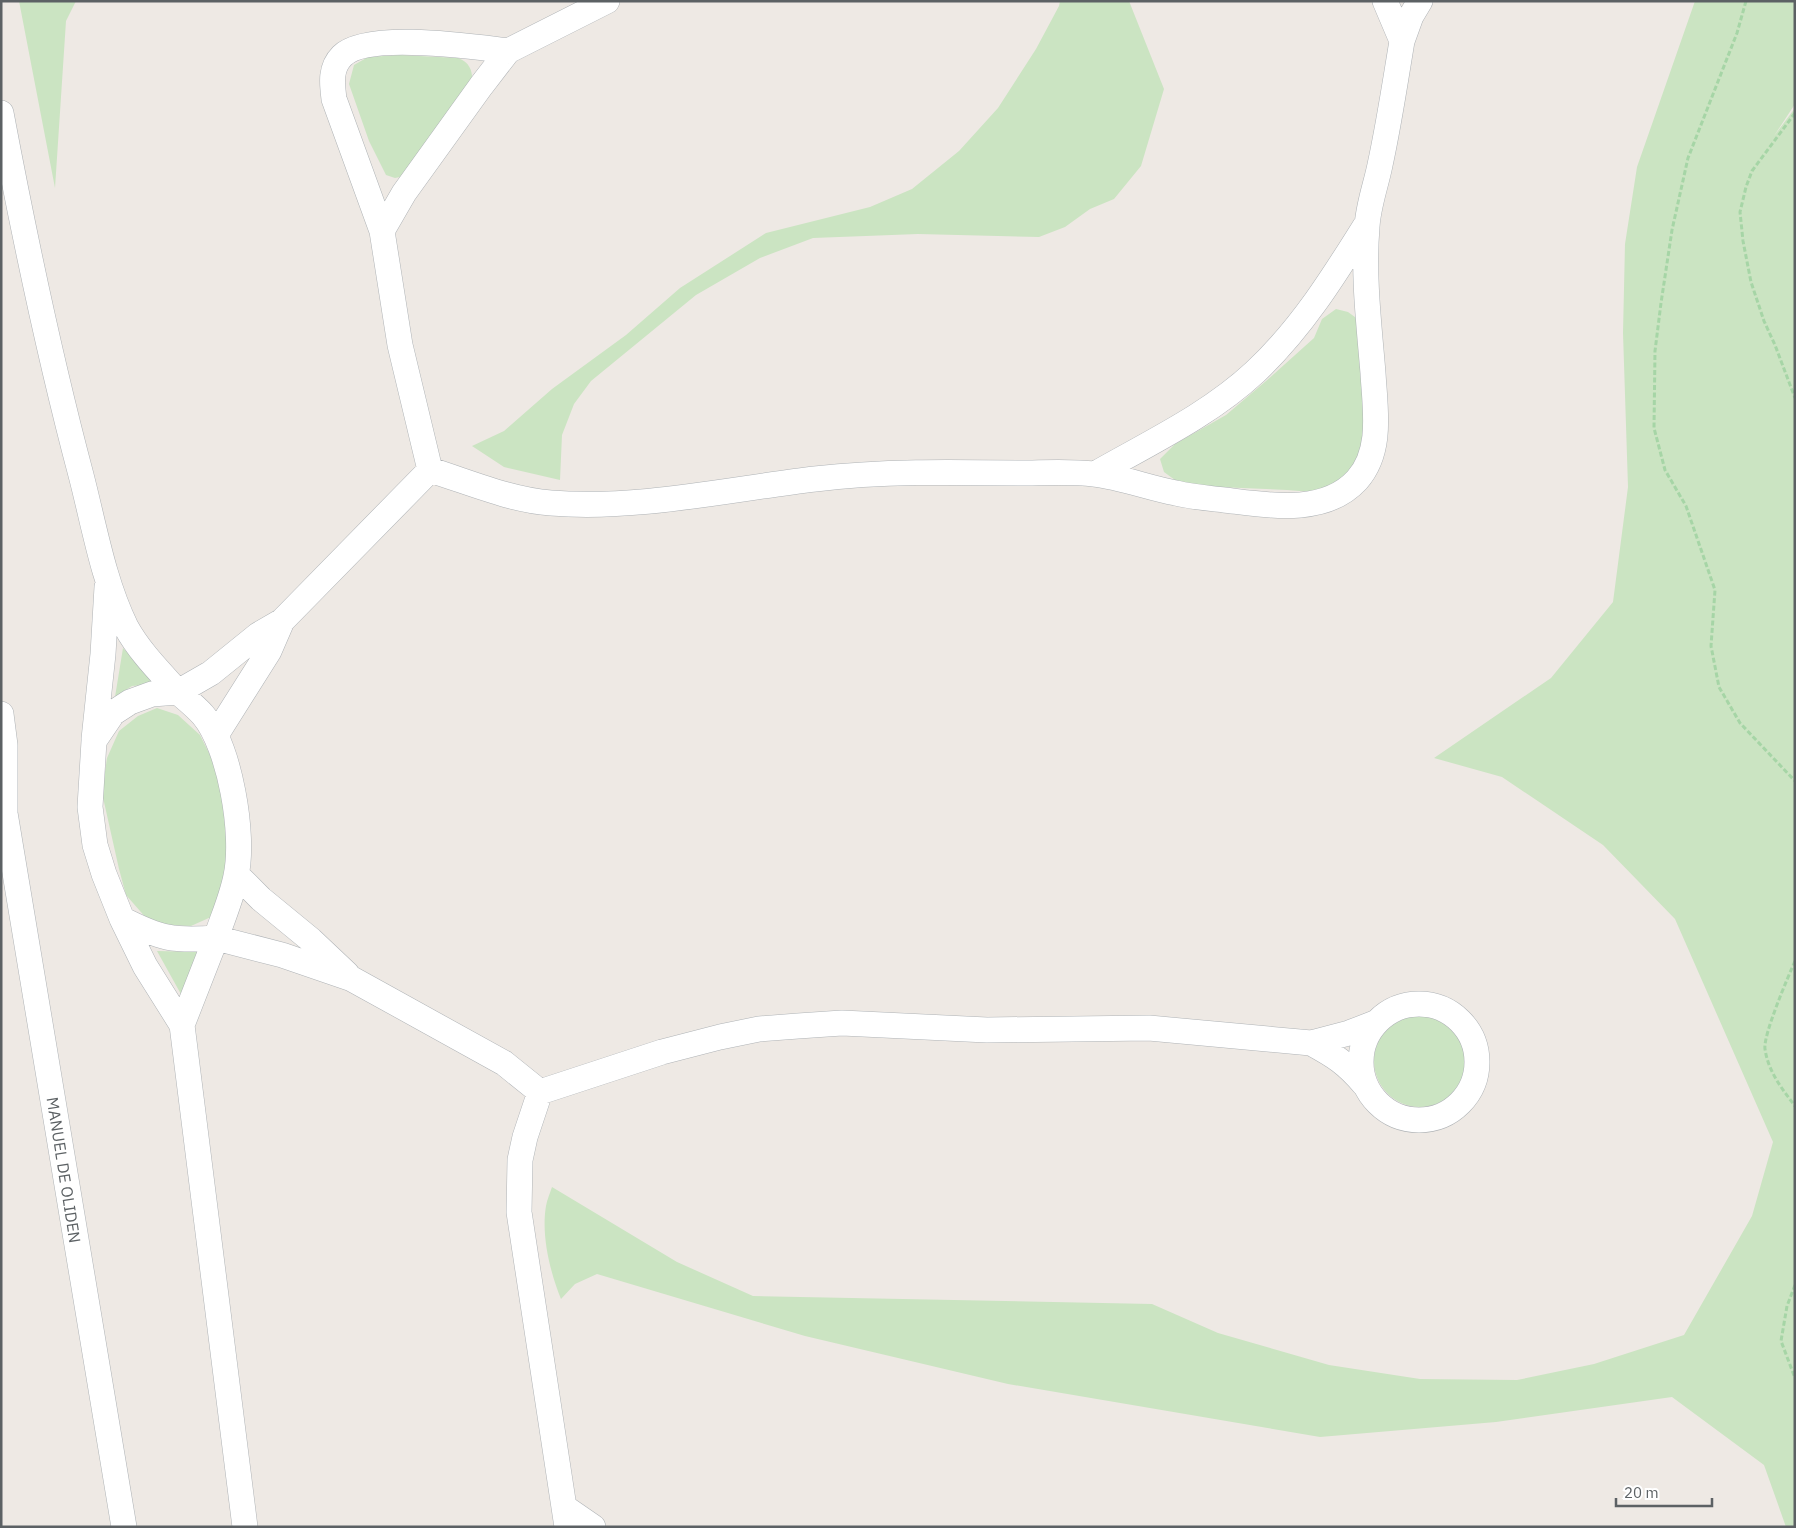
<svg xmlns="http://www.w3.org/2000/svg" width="1796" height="1528" font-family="'IBM Plex Sans',sans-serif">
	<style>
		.green { fill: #cbe4c2 }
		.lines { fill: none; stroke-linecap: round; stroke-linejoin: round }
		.street-casing { stroke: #afb3b6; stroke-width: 26 }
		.path { stroke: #a6d5a6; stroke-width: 3; stroke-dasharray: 5 2.5; stroke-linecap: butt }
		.street { stroke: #fff; stroke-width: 25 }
		.labels { text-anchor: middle; stroke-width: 4; stroke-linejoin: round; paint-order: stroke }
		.street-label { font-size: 16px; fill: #5c6164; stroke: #fff }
	</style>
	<rect width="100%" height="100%" fill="#eee9e4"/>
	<path class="green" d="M19,1H76L66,21L55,188Z
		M1060,1H1129L1164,89L1141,166L1114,199L1090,209L1065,227L1039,237L918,234L813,238L760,258L696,295L591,381L574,404L562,435L560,480L504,467L472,446L504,431L552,389L626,335L680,288L766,233L870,207L912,189L959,151L998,108L1036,49L1059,6Z
		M1695,1H1795V104L1774,136L1795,108V1527H1786L1764,1465L1672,1397L1496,1422L1320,1437L1008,1384L805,1336L597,1274L575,1284L561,1299C550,1272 541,1235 546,1206C547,1200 550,1193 552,1187L677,1262L753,1296L1152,1304L1218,1333L1329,1365L1420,1379L1517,1380L1594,1364L1684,1335L1752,1216L1773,1142L1675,919L1603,845L1502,777L1434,758L1551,678L1613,602L1628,487L1623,333L1625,244L1637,167Z
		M400,55L458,58C471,63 473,72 472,85L405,176L395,178L386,175L369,141L349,84L354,65L368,57Z
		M1336,309L1348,312L1359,320L1365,450L1359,465L1325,493L1287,490L1194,486L1179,483L1164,472L1160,459L1175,444L1226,415L1266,381L1314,338L1322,319Z
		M123,648L157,684L132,686L115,697Z
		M157,708L178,715L200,735L222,779L230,866L211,917L191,926L166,925L147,919L126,895L119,869L102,793L107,758L119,731L138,716Z
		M157,951L200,952L182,996Z
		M1374 1061a46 46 0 1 1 92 0a46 46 0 1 1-92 0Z"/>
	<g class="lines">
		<defs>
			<path id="street" d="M1385,1L1402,41L1411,16L1420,1
				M508,51C474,47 367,31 342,56C330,68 332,83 334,99L382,231L400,345L430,470C469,482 510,500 551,503C637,510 730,489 815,479C882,471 950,472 1018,473C1042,473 1070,471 1094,474C1121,477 1149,488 1176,493C1192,497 1208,498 1224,500C1267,505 1324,516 1357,480C1383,451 1375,409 1373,373C1369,324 1363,276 1367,227C1368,206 1376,185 1380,165C1389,124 1395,83 1402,41
				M1,113C24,235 49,355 81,475C94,525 103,580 126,627C139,651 160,672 178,692L211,673L258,635L282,621L430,470
				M382,231L404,193L481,86L508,51L607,1
				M1095,474C1149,443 1209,415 1255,372C1301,329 1334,276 1367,223
				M178,692C186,699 196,707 203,715C230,747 245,835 236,876C232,897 223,917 216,938C173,941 161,939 122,919L104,874L95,845L90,807L94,741L113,713L130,702L152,694Z
				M1,714L5,745V813L124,1527
				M216,735L269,651L282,621
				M94,739L103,654L107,587
				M237,875L261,899L311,940L347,974
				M122,919L145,966L182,1025L245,1527
				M1361 1062a58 58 0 1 1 116 0a58 58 0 1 1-116 0Z
				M182,1025L216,938L282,955L352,979L504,1063L540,1092L662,1052L720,1037L759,1029L798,1026L842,1023L987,1030L1149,1028L1311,1043
				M1364,1084C1346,1063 1335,1056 1311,1043L1349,1033L1375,1023
				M540,1092L525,1137L520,1160L519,1212L567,1527
				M564,1507L593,1527"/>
		</defs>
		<use href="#street" class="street-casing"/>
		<path class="path" d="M1746,1L1737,33L1688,158L1672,230L1661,303L1655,351L1654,428L1665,470L1686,506L1715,590L1711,646L1719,687L1740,723L1795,781
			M1795,113L1752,171L1746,187L1740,212L1743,241L1751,282L1764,321L1775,345L1795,398
			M1795,961C1788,977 1763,1035 1765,1049C1768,1071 1782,1089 1795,1106
			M1795,1285L1787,1306L1781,1341L1795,1378"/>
		<use href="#street" class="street"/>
	</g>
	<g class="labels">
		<g class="street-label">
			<text transform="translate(64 1170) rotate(81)" y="6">MANUEL DE OLIDEN</text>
		</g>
	</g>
	<rect width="1796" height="1528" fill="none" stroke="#5c6164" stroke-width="5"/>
	<path d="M1616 1498v8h96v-8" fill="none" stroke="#5c6164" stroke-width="2.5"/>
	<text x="1624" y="1498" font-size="15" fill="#5c6164" stroke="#ffffff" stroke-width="4" paint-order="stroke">20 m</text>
</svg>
